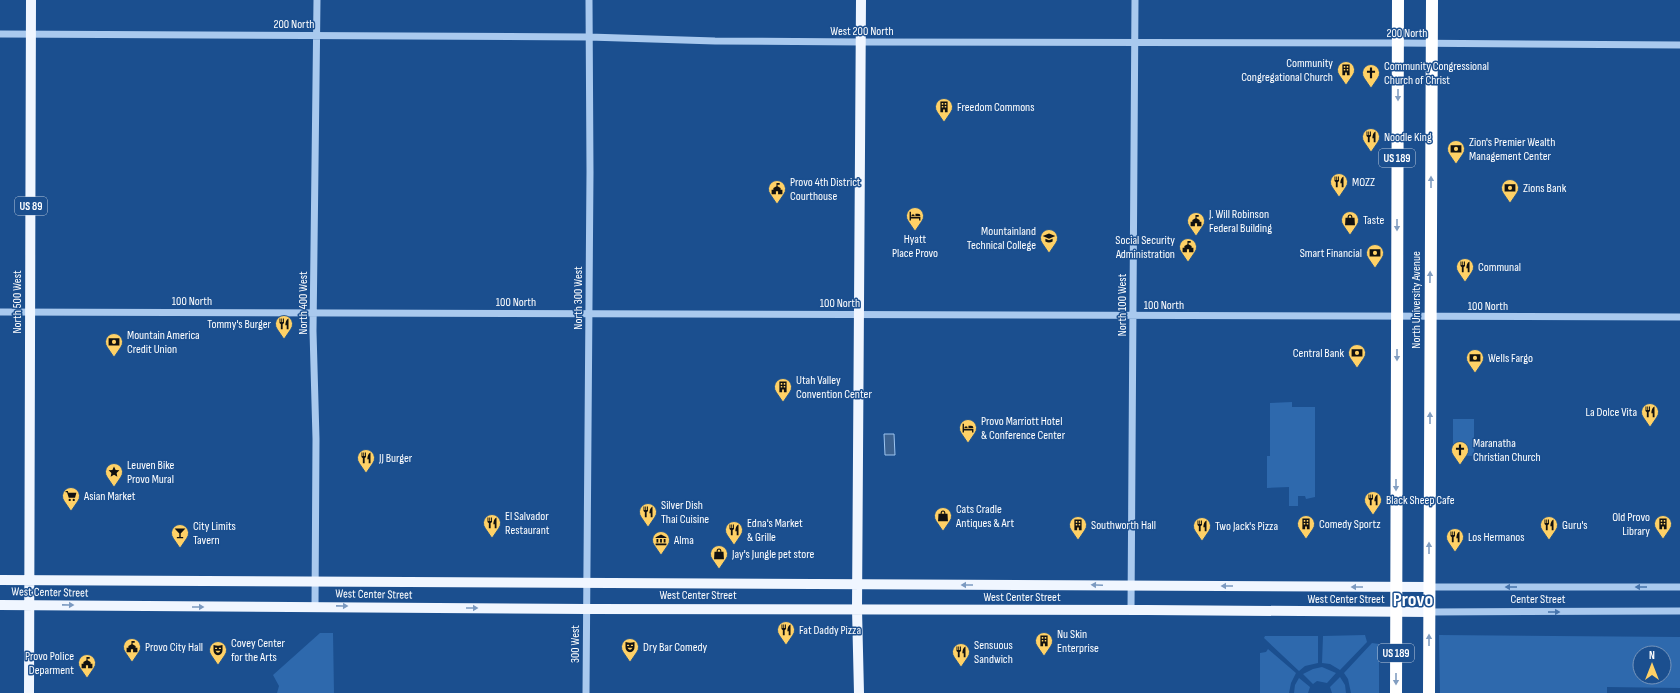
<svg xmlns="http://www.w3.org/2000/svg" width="1680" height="693" font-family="'Sofia Sans Condensed',sans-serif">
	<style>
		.green { fill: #2e69ad; fill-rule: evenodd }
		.water { fill: #3c6290; stroke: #9cc4f0 }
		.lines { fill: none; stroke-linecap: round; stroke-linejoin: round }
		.minor { stroke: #a9c9ee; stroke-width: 7 }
		.major { stroke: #f0f6ff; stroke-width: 10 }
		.highway { stroke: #fff; stroke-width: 12 }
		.oneway { fill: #829ec1 }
		.oneway2 { fill: #7b9ac1 }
		.oneway3 { fill: #4674ac }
		.labels { text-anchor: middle; stroke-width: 3; stroke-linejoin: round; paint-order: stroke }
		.shield { fill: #1b4f8f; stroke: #bbcadd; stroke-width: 1 }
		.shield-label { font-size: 11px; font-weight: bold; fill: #fff }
		.street-label { font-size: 12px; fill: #fff; stroke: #1b4f8f }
		.poi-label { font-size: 12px; fill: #fff; stroke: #1b4f8f; text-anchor: start }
		.town-label { font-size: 20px; font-weight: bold; fill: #fff; stroke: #1b4f8f }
	</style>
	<rect width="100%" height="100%" fill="#1b4f8f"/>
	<path class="green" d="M1292,402V407H1315V497L1306,499L1305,496H1298V506H1289V487L1267,488V456H1270V403Z
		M1453,419H1474V456L1453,455Z
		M320,633H333L334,693H277L279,686L273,675Z
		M1365,635L1367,642L1340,670L1330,664L1322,663L1323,636Z
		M1439,635L1680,637V688L1607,687V693H1440ZM1640,653H1664V677H1640Z
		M1265,636H1318V663L1305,666L1299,671L1264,638Z
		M1372,643L1379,644V693H1351L1348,679L1344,673Z
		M1268,649L1296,673L1291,683L1289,693H1260V653L1266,652Z
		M1322,667L1336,673L1327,683L1317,681L1313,684L1303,674L1313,669Z
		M1340,677L1345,685L1346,693H1332L1330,687Z
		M1299,678L1310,687L1308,693H1294L1295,685Z"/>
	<path class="water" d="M884,434H894L895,455H885Z"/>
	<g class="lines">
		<path class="minor" d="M0,34L589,37L715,41L861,42L1398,43L1680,45
			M0,312L1680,317
			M1429,587H1680
			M315,607L316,439L313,331L317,0
			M1131,610L1135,0
			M1429,612L1680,611
			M586,693L590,172L589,0"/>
		<path class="major" d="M0,580L1429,587
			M0,605L586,609L1147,610L1429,612
			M29,693L31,0
			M859,693L857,609L861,0"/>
		<path class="highway" d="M1396,693L1398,0
			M1429,693L1432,0"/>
	</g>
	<defs><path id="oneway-solid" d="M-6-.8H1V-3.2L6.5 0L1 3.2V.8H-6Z"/></defs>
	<g class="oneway">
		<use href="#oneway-solid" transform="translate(1398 95) rotate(90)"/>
		<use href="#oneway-solid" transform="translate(1431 182) rotate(-90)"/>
		<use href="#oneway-solid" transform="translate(1397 225) rotate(90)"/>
		<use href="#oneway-solid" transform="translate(1430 277) rotate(-89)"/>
		<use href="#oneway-solid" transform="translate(1397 355) rotate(90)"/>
		<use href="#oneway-solid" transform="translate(1430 418) rotate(-90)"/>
		<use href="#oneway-solid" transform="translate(1396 485) rotate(90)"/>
		<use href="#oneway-solid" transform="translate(1429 548) rotate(-90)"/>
		<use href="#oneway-solid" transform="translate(1429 640) rotate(-90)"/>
		<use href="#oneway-solid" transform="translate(1396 679) rotate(90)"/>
	</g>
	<g class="oneway2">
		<use href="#oneway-solid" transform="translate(967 585) rotate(-180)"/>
		<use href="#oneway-solid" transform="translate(1097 585) rotate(-178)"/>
		<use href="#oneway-solid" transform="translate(1227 586) rotate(-180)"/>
		<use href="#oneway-solid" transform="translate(1357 587) rotate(-180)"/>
		<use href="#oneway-solid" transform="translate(68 605) rotate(1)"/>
		<use href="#oneway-solid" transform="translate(342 606) rotate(1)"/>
		<use href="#oneway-solid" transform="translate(198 607)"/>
		<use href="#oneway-solid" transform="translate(472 608)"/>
	</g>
	<g class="oneway3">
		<use href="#oneway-solid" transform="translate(1511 587) rotate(180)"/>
		<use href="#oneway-solid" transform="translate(1641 587) rotate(180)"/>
		<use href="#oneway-solid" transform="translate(1554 612)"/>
	</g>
	<defs>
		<symbol id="building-pin" viewBox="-11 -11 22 30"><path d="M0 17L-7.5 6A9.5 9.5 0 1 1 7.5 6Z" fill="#ffd166" stroke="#1b4f8f"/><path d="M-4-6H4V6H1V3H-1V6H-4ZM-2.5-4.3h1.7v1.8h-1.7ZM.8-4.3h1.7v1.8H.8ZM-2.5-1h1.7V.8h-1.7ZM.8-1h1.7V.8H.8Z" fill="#111"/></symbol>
		<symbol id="church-pin" viewBox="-11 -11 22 30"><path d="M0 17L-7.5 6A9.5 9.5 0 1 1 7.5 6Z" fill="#ffd166" stroke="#1b4f8f"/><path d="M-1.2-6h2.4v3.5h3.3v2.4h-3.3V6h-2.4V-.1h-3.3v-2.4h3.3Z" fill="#111"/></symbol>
		<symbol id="restaurant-pin" viewBox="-11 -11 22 30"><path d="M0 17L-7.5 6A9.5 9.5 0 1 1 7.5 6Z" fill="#ffd166" stroke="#1b4f8f"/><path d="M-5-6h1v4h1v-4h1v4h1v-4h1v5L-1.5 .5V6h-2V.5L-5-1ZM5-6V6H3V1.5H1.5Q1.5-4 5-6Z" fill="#111"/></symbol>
		<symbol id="bank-pin" viewBox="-11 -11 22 30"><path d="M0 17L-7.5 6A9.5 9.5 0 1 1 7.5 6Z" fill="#ffd166" stroke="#1b4f8f"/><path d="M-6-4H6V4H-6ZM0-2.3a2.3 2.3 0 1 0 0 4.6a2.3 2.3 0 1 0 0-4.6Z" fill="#111"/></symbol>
		<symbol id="civic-pin" viewBox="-11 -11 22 30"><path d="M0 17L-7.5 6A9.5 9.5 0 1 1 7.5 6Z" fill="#ffd166" stroke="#1b4f8f"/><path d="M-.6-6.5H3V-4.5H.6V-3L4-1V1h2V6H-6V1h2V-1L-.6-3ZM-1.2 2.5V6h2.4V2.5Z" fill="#111"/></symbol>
		<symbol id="hotel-pin" viewBox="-11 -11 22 30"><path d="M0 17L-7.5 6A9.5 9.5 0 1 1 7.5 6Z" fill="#ffd166" stroke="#1b4f8f"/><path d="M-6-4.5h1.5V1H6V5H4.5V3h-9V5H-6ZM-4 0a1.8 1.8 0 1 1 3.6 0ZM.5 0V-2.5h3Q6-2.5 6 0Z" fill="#111"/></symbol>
		<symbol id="shop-pin" viewBox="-11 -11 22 30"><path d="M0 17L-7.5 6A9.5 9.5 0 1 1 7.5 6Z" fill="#ffd166" stroke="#1b4f8f"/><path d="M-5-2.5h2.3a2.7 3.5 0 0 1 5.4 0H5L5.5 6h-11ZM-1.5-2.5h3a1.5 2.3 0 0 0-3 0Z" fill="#111"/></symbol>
		<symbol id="school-pin" viewBox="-11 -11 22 30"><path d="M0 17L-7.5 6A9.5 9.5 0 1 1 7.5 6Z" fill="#ffd166" stroke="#1b4f8f"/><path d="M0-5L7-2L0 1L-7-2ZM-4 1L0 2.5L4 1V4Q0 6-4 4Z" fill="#111"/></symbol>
		<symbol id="sight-pin" viewBox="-11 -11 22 30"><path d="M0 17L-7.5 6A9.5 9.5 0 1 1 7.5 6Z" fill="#ffd166" stroke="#1b4f8f"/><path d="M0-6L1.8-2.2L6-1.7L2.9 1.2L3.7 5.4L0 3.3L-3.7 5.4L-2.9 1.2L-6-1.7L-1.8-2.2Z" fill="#111"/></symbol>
		<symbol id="supermarket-pin" viewBox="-11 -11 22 30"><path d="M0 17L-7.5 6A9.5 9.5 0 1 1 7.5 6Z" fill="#ffd166" stroke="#1b4f8f"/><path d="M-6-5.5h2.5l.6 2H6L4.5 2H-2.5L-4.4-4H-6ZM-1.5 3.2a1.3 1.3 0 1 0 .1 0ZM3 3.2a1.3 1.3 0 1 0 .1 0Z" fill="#111"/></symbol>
		<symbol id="bar-pin" viewBox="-11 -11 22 30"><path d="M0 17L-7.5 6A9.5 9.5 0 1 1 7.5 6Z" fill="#ffd166" stroke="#1b4f8f"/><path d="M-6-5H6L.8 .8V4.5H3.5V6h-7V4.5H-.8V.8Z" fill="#111"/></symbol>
		<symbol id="museum-pin" viewBox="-11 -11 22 30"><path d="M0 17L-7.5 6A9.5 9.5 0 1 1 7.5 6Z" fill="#ffd166" stroke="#1b4f8f"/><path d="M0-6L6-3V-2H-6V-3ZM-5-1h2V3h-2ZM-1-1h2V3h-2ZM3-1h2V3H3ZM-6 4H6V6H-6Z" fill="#111"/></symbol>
		<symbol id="theatre-pin" viewBox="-11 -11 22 30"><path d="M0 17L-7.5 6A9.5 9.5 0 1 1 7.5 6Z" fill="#ffd166" stroke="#1b4f8f"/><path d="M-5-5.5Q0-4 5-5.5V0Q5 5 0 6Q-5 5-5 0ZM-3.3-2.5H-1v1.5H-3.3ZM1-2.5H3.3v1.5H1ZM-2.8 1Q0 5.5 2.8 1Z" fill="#111"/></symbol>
	</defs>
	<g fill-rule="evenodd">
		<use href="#building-pin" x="1336" y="60" width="20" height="27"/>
		<use href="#church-pin" x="1361" y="63" width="20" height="27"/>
		<use href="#building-pin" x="934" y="97" width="20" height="27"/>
		<use href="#restaurant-pin" x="1361" y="127" width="20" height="27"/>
		<use href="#bank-pin" x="1446" y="139" width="20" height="27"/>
		<use href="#restaurant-pin" x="1329" y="172" width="20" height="27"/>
		<use href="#bank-pin" x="1500" y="178" width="20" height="27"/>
		<use href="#civic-pin" x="767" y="179" width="20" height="27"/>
		<use href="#hotel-pin" x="905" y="206" width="20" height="27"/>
		<use href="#shop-pin" x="1340" y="210" width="20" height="27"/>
		<use href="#civic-pin" x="1186" y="211" width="20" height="27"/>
		<use href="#school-pin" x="1039" y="228" width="20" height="27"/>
		<use href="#civic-pin" x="1178" y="237" width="20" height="27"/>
		<use href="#bank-pin" x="1365" y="243" width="20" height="27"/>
		<use href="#restaurant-pin" x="1455" y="257" width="20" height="27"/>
		<use href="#restaurant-pin" x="274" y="314" width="20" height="27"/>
		<use href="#bank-pin" x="104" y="332" width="20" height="27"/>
		<use href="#bank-pin" x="1347" y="343" width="20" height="27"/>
		<use href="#bank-pin" x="1465" y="348" width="20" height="27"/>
		<use href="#building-pin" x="773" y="377" width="20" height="27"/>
		<use href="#restaurant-pin" x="1640" y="402" width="20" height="27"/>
		<use href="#hotel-pin" x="958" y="418" width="20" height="27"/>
		<use href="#church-pin" x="1450" y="440" width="20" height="27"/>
		<use href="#restaurant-pin" x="356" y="448" width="20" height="27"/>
		<use href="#sight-pin" x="104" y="462" width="20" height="27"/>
		<use href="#supermarket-pin" x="61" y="486" width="20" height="27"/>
		<use href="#restaurant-pin" x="1363" y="490" width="20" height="27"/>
		<use href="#restaurant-pin" x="638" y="502" width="20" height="27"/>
		<use href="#shop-pin" x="933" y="506" width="20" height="27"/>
		<use href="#restaurant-pin" x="482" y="513" width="20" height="27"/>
		<use href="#building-pin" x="1296" y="514" width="20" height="27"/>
		<use href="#building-pin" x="1653" y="514" width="20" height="27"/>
		<use href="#building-pin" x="1068" y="515" width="20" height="27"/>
		<use href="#restaurant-pin" x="1539" y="515" width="20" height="27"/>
		<use href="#restaurant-pin" x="1192" y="516" width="20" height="27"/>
		<use href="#restaurant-pin" x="724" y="520" width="20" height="27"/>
		<use href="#bar-pin" x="170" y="523" width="20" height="27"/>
		<use href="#restaurant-pin" x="1445" y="527" width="20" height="27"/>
		<use href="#museum-pin" x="651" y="530" width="20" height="27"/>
		<use href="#shop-pin" x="709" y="544" width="20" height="27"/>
		<use href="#restaurant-pin" x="776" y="620" width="20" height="27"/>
		<use href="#building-pin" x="1034" y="631" width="20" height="27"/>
		<use href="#civic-pin" x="122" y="637" width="20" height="27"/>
		<use href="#theatre-pin" x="620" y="637" width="20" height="27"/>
		<use href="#theatre-pin" x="208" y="640" width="20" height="27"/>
		<use href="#restaurant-pin" x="951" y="642" width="20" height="27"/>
		<use href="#civic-pin" x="77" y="653" width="20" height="27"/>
	</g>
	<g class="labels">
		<g class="shield">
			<rect x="1379" y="149" width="36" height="18" rx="3"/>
			<rect x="15" y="197" width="32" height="18" rx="3"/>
			<rect x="1378" y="644" width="36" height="18" rx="3"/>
		</g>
		<g class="shield-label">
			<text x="1397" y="162">US 189</text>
			<text x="31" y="210">US 89</text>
			<text x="1396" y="657">US 189</text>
		</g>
		<g class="street-label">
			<text x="294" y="28">200 North</text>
			<text x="862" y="35">West 200 North</text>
			<text x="1407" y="37">200 North</text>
			<text transform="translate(578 298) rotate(-90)" y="4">North 300 West</text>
			<text transform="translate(1416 300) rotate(-90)" y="4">North University Avenue</text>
			<text x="192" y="305">100 North</text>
			<text transform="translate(17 302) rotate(-90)" y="4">North 500 West</text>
			<text x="516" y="306">100 North</text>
			<text transform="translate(303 303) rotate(-90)" y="4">North 400 West</text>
			<text x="840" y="307">100 North</text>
			<text transform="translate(1122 305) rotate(-90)" y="4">North 100 West</text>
			<text x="1164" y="309">100 North</text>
			<text x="1488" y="310">100 North</text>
			<text transform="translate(50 592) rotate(1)" y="4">West Center Street</text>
			<text transform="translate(374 594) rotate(1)" y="4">West Center Street</text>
			<text x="698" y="599">West Center Street</text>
			<text x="1022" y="601">West Center Street</text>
			<text x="1346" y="603">West Center Street</text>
			<text x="1538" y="603">Center Street</text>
			<text transform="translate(575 644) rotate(-90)" y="4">300 West</text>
		</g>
		<g class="poi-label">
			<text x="1333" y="67" text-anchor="end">Community<tspan x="1333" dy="14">Congregational Church</tspan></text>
			<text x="1384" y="70">Community Congressional<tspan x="1384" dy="14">Church of Christ</tspan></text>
			<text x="957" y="111">Freedom Commons</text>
			<text x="1384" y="141">Noodle King</text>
			<text x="1469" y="146">Zion's Premier Wealth<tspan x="1469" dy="14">Management Center</tspan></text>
			<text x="790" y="186">Provo 4th District<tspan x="790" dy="14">Courthouse</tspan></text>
			<text x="1352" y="186">MOZZ</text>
			<text x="1523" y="192">Zions Bank</text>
			<text x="1209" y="218">J. Will Robinson<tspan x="1209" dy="14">Federal Building</tspan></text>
			<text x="1363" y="224">Taste</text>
			<text x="1036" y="235" text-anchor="end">Mountainland<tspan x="1036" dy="14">Technical College</tspan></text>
			<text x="915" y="243" text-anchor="middle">Hyatt<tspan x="915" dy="14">Place Provo</tspan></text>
			<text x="1175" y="244" text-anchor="end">Social Security<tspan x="1175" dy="14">Administration</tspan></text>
			<text x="1362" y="257" text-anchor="end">Smart Financial</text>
			<text x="1478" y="271">Communal</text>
			<text x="271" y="328" text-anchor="end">Tommy's Burger</text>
			<text x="127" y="339">Mountain America<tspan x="127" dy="14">Credit Union</tspan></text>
			<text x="1344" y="357" text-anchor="end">Central Bank</text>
			<text x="1488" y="362">Wells Fargo</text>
			<text x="796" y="384">Utah Valley<tspan x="796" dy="14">Convention Center</tspan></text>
			<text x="1637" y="416" text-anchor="end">La Dolce Vita</text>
			<text x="981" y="425">Provo Marriott Hotel<tspan x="981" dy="14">&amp; Conference Center</tspan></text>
			<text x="1473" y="447">Maranatha<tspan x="1473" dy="14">Christian Church</tspan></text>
			<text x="379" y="462">JJ Burger</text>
			<text x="127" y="469">Leuven Bike<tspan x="127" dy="14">Provo Mural</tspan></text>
			<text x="84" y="500">Asian Market</text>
			<text x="1386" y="504">Black Sheep Cafe</text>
			<text x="661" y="509">Silver Dish<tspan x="661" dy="14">Thai Cuisine</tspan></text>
			<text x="956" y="513">Cats Cradle<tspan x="956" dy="14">Antiques &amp; Art</tspan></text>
			<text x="505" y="520">El Salvador<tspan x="505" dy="14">Restaurant</tspan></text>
			<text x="1650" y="521" text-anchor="end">Old Provo<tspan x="1650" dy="14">Library</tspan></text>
			<text x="747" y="527">Edna's Market<tspan x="747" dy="14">&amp; Grille</tspan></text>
			<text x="1319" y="528">Comedy Sportz</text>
			<text x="1091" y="529">Southworth Hall</text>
			<text x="1562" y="529">Guru's</text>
			<text x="193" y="530">City Limits<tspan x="193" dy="14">Tavern</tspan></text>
			<text x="1215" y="530">Two Jack's Pizza</text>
			<text x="1468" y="541">Los Hermanos</text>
			<text x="674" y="544">Alma</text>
			<text x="732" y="558">Jay's Jungle pet store</text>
			<text x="799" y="634">Fat Daddy Pizza</text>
			<text x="1057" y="638">Nu Skin<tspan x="1057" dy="14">Enterprise</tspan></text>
			<text x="231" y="647">Covey Center<tspan x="231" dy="14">for the Arts</tspan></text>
			<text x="974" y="649">Sensuous<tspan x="974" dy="14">Sandwich</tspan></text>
			<text x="145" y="651">Provo City Hall</text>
			<text x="643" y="651">Dry Bar Comedy</text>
			<text x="74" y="660" text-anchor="end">Provo Police<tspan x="74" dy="14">Deparment</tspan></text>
		</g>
		<g class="town-label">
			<text x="1413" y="606">Provo</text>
		</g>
	</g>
	<g transform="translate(1652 665)"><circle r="19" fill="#1b4f8f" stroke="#7695bc"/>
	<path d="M0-3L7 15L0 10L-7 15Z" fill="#ffd166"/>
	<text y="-6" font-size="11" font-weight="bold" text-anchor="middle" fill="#ffffff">N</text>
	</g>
</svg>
